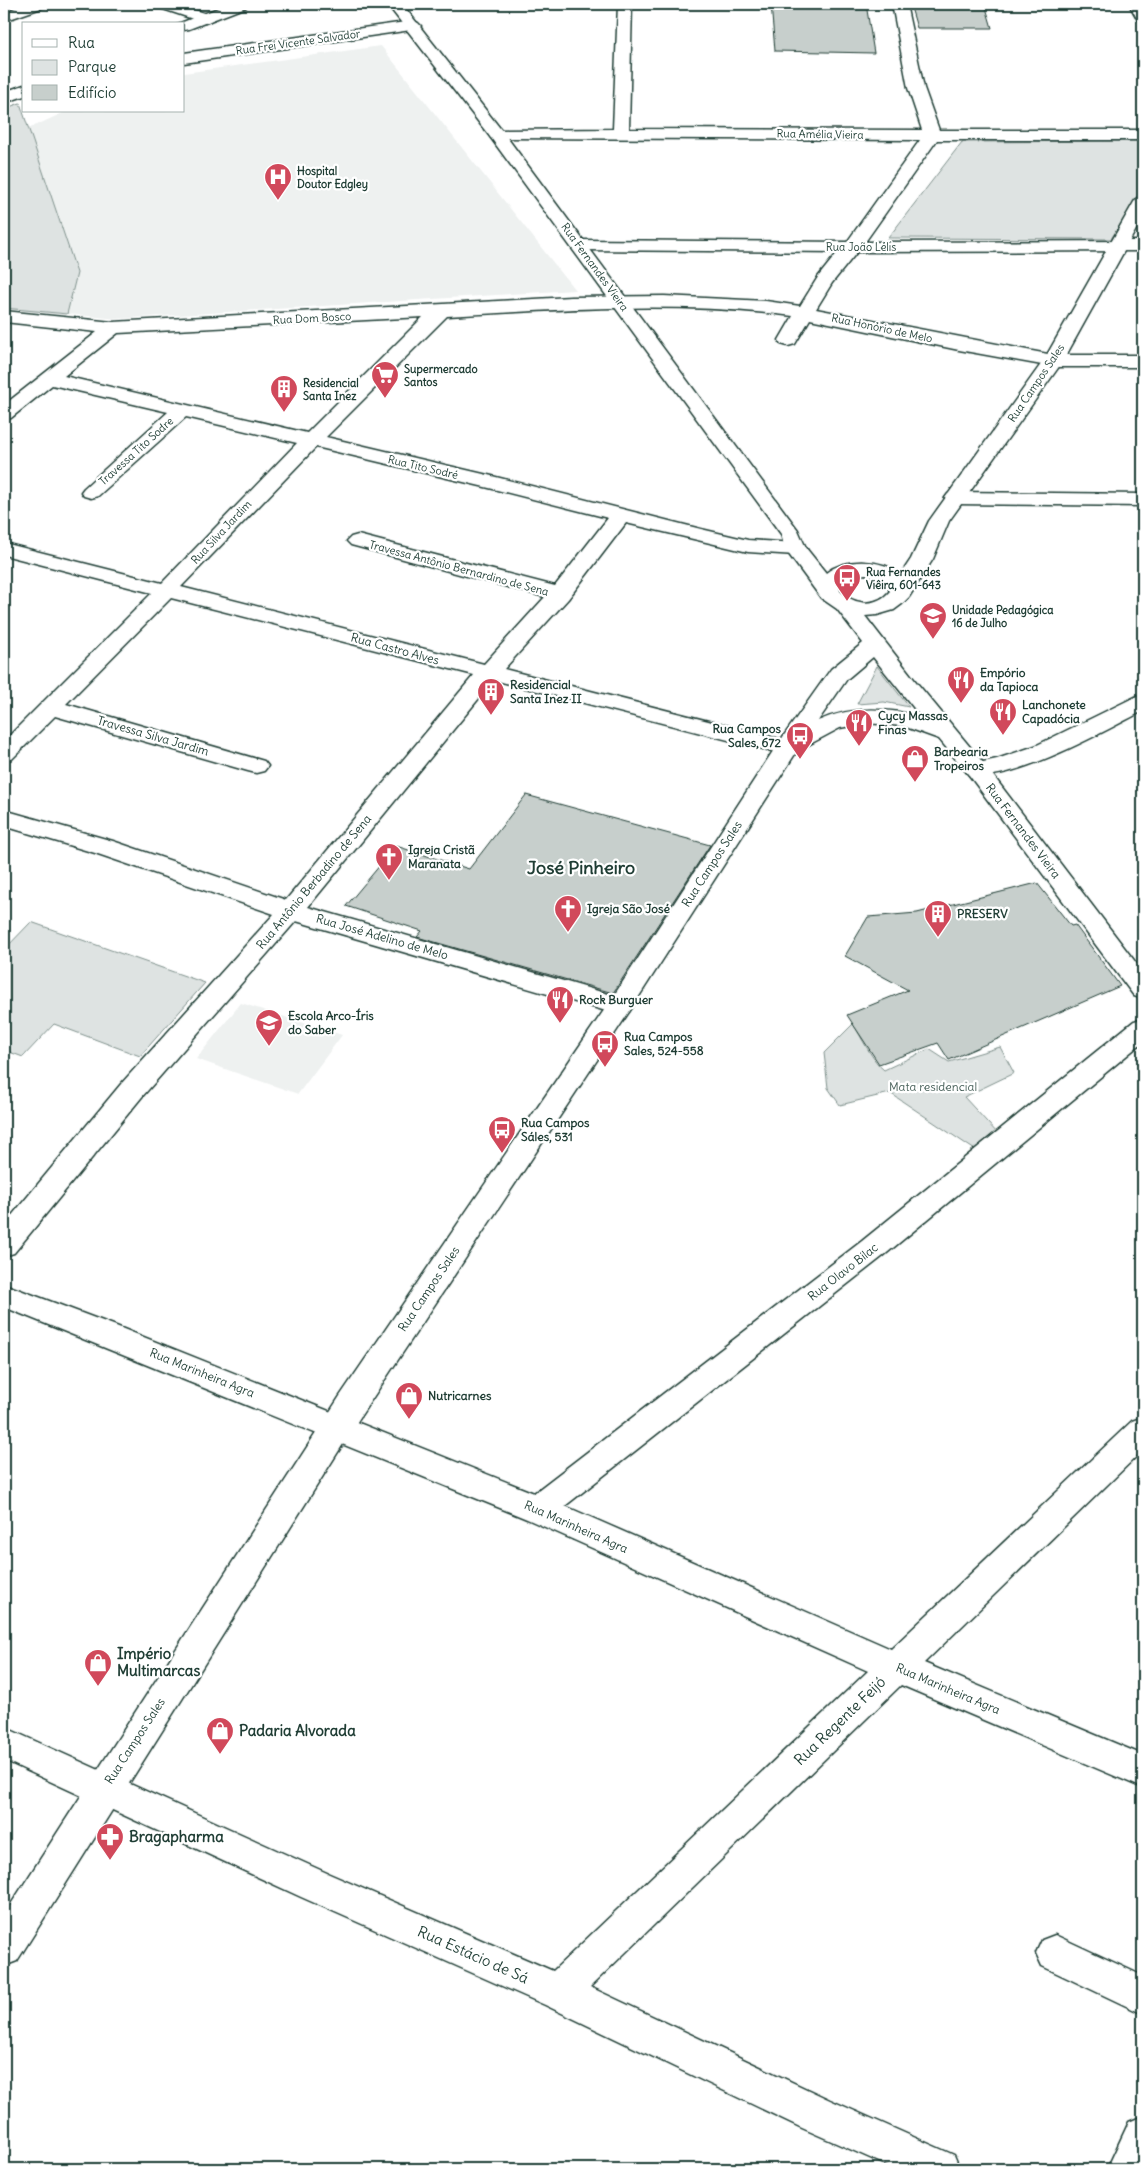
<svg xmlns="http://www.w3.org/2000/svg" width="1147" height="2173" font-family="Delius,sans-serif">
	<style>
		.built { fill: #eef1f0 }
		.green { fill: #dee3e2; stroke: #7e908b }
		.building { fill: #c7cfcc; stroke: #1f3d34 }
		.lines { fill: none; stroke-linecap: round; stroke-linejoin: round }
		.minor-casing { stroke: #1f3d34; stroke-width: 3 }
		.tertiary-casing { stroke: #1f3d34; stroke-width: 3 }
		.secondary-casing { stroke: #1f3d34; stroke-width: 3 }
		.minor { fill: #fff; fill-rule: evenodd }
		.tertiary { fill: #fff; fill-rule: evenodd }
		.secondary { fill: #fff; fill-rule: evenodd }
		.labels { text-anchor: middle; stroke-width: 4.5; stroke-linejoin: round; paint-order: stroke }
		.far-street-label { font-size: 11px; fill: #1f3d34; stroke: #fff }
		.far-poi-label { font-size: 11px; font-weight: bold; fill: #1f3d34; stroke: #fff; text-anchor: start }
		.street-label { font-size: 12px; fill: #1f3d34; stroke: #fff }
		.poi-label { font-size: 12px; font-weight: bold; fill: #1f3d34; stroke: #fff; text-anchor: start }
		.park-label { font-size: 12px; fill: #455e57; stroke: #fff }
		.near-poi-label { font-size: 15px; font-weight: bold; fill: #1f3d34; stroke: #fff; text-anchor: start }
		.near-street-label { font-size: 15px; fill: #1f3d34; stroke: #fff }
		.district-label { font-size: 18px; font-weight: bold; fill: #1f3d34; stroke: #fff }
	</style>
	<rect width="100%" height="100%" fill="#fff"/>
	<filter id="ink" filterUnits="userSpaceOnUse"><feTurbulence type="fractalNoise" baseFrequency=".02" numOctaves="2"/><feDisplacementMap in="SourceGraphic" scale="10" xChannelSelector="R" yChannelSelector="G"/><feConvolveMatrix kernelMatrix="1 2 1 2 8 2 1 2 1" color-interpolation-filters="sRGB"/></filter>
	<g filter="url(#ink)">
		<path class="built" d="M381,46L575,290L117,319L67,314L77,273L28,129L67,111H184V73Z
			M241,1003L342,1035L298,1094L196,1059Z"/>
		<path class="green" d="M20,103L77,273L67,314L4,308V109Z
			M1143,141V188L1111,239L888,238L962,142Z
			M877,666L909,707L884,702L857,704Z
			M31,922L205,983L140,1056L54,1024L23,1057L4,1050V950Z
			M853,1024C861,1036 873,1062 884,1070L929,1049L949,1062L1000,1047L1014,1073L964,1097L999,1135L978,1152L890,1093L840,1105L828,1088L824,1053Z"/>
		<path class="building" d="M771,4H866L874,53L775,51Z
			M910,4H985L992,28H917Z
			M526,795L710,845L613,993L417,937L422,931L346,906L396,846L469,869Z
			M1037,883L1071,926L1075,925L1120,986L949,1060L938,1043L879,1064L847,1015L908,990L845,956L868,917L917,913Z"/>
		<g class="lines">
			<defs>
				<path id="minor" d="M26,4H46L44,7L4,21V12Z
					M155,4H176L210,15L213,18L210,21L205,23L157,7Z
					M618,4H632L629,129L922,130L908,88L892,4H906L924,88L939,130H1143V140H937L865,242L1143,241V251L857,252L832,283L816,309L1053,355H1143V367H1053L959,350L810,319L795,344L788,346L781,344L779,340L793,316C678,301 562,309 447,316L326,437L492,476L701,529L748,540L796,543L804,544L807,549L804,554L796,555L748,552L626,523L568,599L504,669L795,743L799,748L795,753L787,755L494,680L308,907L629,1000L633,1006L629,1012L620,1015L296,921L141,1098L14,1253L4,1256V1225L121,1084L274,914L95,853L4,826V810L113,841L286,900L474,675L171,598L66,704L264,761L268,766L264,771L256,773L248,771L55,716L12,759L4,761V741L152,593L4,555V543L162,583L297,443L186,417L98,496L91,498L84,496L81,492L84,488L168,412L52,385L11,418L4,420V405L97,332L4,322V311L113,322L571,297L664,296L766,301L800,306L818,277L838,252L579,250L573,249L570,245L573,241L579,240L847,242L920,140L491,138L489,135L491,132L497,130L613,129ZM423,317L307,433L64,376L118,333ZM316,447L489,488L608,518L555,586L358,535L351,537L347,541L351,545L545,597L484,664L181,587Z
					M1129,4H1143V21L1138,20Z
					M413,21L418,23L421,26L418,29L184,63V53Z
					M955,492L1143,494V506L955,504L948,502L945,498L948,494Z
					M1143,695V711C1107,730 1008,785 969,775L965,770L969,765L997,759L1035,746L1135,697Z
					M1143,1019V1042L882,1257L565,1506L891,1649L1132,1421L1143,1417V1450L924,1663L1143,1755V1788L901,1685L590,1987L830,2100L954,2155L960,2169H895L802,2128L545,2005L301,1897L4,1760V1727L327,1873L553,1971L868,1671L527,1519L4,1307V1284L116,1326L534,1493L862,1241L1134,1021Z
					M1055,1935L1143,1976V2014L1042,1966L1036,1953L1042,1940Z
					M1143,2116V2169H1107L1129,2122Z"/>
				<path id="tertiary" d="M387,4H402L503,132L798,530L806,548L826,573C846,557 882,559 901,574L911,559L929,521L1044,360L1134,202L1137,198L1143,197V217L1063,361L949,521L933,559L909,597L902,604L894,610L877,615L865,616L917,683L985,765L1143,972V999L1134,996L969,775L939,739L903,726L866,723L840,728L797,751L629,1012L362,1414L17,1961L4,1966V1915L340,1396L611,1000L775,748L831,669L863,643L837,609L821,598L785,549L781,534L491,138ZM866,574L885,582L890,591C876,608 854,605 840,591L839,584C847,576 855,575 866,574ZM873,657L921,717C886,707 851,706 818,721L847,679Z"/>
				<path id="secondary" d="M228,4H248L246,7L189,29L184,30V24H178Z
					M24,85V96L4,103V92Z"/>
			</defs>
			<use href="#minor" class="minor-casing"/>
			<use href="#tertiary" class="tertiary-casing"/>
			<use href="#secondary" class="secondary-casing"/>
			<use href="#minor" class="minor"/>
			<use href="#tertiary" class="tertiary"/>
			<use href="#secondary" class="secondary"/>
		</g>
	</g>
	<defs>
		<symbol id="hospital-pin" viewBox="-11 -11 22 30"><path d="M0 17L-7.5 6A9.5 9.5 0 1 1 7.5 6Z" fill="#d1495b" stroke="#fff"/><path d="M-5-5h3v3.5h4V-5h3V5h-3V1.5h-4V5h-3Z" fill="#fff"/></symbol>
		<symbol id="supermarket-pin" viewBox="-11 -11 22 30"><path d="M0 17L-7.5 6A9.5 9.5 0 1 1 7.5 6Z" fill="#d1495b" stroke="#fff"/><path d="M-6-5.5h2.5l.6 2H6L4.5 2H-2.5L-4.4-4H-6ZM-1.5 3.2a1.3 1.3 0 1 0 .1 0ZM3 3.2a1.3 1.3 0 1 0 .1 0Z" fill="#fff"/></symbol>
		<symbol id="building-pin" viewBox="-11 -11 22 30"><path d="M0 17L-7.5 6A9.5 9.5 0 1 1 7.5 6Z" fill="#d1495b" stroke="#fff"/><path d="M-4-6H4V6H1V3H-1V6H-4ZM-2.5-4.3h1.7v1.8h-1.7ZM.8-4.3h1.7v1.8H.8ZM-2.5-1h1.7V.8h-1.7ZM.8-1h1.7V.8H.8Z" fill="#fff"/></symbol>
		<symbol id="bus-pin" viewBox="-11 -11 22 30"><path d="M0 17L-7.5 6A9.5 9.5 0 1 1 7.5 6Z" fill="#d1495b" stroke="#fff"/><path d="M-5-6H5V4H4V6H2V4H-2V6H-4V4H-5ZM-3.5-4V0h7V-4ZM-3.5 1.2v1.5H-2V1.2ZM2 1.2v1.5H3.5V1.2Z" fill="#fff"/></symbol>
		<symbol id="school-pin" viewBox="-11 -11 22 30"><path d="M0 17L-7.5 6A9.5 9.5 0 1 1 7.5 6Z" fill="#d1495b" stroke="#fff"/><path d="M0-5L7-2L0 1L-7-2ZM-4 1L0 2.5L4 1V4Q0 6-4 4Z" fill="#fff"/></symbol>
		<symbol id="restaurant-pin" viewBox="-11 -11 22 30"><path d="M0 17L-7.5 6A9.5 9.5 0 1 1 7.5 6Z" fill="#d1495b" stroke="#fff"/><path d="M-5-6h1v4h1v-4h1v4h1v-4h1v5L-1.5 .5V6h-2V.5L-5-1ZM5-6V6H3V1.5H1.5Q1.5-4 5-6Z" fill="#fff"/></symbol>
		<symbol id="shop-pin" viewBox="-11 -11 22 30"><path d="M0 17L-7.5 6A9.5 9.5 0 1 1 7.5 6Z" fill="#d1495b" stroke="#fff"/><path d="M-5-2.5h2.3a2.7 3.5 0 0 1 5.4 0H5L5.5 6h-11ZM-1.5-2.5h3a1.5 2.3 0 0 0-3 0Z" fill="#fff"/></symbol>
		<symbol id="church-pin" viewBox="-11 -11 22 30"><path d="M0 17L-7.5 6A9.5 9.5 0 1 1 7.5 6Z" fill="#d1495b" stroke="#fff"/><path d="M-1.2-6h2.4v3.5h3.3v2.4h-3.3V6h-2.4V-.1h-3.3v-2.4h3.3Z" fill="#fff"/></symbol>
		<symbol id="pharmacy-pin" viewBox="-11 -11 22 30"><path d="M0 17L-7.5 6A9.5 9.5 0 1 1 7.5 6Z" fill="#d1495b" stroke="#fff"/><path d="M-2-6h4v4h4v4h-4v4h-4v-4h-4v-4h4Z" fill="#fff"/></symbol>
	</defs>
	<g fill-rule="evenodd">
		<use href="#hospital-pin" x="262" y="161" width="32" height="43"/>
		<use href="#supermarket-pin" x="369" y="359" width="32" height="43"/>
		<use href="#building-pin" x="268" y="373" width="32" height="43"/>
		<use href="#bus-pin" x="831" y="562" width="32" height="43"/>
		<use href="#school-pin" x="917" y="600" width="32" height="43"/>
		<use href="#restaurant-pin" x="945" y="664" width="32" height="43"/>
		<use href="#building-pin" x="475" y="676" width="32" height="43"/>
		<use href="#restaurant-pin" x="987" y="696" width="32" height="43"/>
		<use href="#restaurant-pin" x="843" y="707" width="32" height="43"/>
		<use href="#bus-pin" x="784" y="720" width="32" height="43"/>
		<use href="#shop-pin" x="899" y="743" width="32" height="43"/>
		<use href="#church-pin" x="373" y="841" width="32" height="43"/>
		<use href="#church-pin" x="552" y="893" width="32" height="43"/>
		<use href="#building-pin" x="922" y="898" width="32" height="43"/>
		<use href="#restaurant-pin" x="544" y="984" width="32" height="43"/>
		<use href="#school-pin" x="253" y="1007" width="32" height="43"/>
		<use href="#bus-pin" x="589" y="1028" width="32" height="43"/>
		<use href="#bus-pin" x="486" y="1114" width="32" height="43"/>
		<use href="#shop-pin" x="393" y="1380" width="32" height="43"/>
		<use href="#shop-pin" x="82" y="1647" width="32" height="43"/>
		<use href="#shop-pin" x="204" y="1715" width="32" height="43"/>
		<use href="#pharmacy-pin" x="94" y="1821" width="32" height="43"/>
	</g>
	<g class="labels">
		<g class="far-street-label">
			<text transform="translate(298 42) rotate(-8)" y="4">Rua Frei Vicente Salvador</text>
			<text transform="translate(820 134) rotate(1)" y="4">Rua Amélia Vieira</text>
			<text x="861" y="251">Rua João Lélis</text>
			<text transform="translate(595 267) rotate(54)" y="4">Rua Fernandes Vieira</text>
			<text transform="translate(312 318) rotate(-3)" y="4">Rua Dom Bosco</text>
			<text transform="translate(882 328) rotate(12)" y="4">Rua Honório de Melo</text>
			<text transform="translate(1036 383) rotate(-56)" y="4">Rua Campos Sales</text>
			<text transform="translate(136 451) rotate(-42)" y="4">Travessa Tito Sodre</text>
			<text transform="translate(423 467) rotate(13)" y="4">Rua Tito Sodré</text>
			<text transform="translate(221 532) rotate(-47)" y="4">Rua Silva Jardim</text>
			<text transform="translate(459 568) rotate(15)" y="4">Travessa Antônio Bernardino de Sena</text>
		</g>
		<g class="far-poi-label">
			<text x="297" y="175">Hospital<tspan x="297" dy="13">Doutor Edgley</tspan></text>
			<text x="404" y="373">Supermercado<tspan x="404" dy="13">Santos</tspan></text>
			<text x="303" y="387">Residencial<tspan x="303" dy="13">Santa Inez</tspan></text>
			<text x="866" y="576">Rua Fernandes<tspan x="866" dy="13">Viêira, 601-643</tspan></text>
			<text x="952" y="614">Unidade Pedagógica<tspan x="952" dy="13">16 de Julho</tspan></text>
		</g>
		<g class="street-label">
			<text transform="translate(395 649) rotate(15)" y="4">Rua Castro Alves</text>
			<text transform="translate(153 736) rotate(16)" y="4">Travessa Silva Jardim</text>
			<text transform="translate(1023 831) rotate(53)" y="4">Rua Fernandes Vieira</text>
			<text transform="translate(712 864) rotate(-57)" y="4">Rua Campos Sales</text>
			<text transform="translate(314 882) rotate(-50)" y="4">Rua Antônio Berbadino de Sena</text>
			<text transform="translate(382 937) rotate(16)" y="4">Rua José Adelino de Melo</text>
			<text transform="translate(843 1272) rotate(-38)" y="4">Rua Olavo Bilac</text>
			<text transform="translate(429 1289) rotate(-56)" y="4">Rua Campos Sales</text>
			<text transform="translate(202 1373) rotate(22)" y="4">Rua Marinheira Agra</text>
			<text transform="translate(576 1527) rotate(24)" y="4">Rua Marinheira Agra</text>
			<text transform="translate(948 1689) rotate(23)" y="4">Rua Marinheira Agra</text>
			<text transform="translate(135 1741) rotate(-57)" y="4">Rua Campos Sales</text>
		</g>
		<g class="poi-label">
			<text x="980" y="677">Empório<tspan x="980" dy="14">da Tapioca</tspan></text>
			<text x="510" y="689">Residencial<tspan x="510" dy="14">Santa Inez II</tspan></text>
			<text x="1022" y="709">Lanchonete<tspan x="1022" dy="14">Capadócia</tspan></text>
			<text x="878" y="720">Cycy Massas<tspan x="878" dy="14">Finas</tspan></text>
			<text x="781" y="733" text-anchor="end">Rua Campos<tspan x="781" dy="14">Sales, 672</tspan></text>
			<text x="934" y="756">Barbearia<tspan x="934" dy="14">Tropeiros</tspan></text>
			<text x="408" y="854">Igreja Cristã<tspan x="408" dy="14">Maranata</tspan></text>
			<text x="587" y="913">Igreja São José</text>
			<text x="957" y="918">PRESERV</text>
			<text x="579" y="1004">Rock Burguer</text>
			<text x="288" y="1020">Escola Arco-Íris<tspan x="288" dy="14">do Saber</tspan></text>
			<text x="624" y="1041">Rua Campos<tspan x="624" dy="14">Sales, 524-558</tspan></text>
			<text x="521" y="1127">Rua Campos<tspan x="521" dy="14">Sáles, 531</tspan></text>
			<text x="428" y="1400">Nutricarnes</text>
		</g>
		<g class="park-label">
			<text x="933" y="1091">Mata residencial</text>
		</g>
		<g class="near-poi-label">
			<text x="117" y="1659">Império<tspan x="117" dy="17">Multimarcas</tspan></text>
			<text x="239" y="1736">Padaria Alvorada</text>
			<text x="129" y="1842">Bragapharma</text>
		</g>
		<g class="near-street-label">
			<text transform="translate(840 1721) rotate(-44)" y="5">Rua Regente Feijó</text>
			<text transform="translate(473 1955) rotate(24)" y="5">Rua Estácio de Sá</text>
		</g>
		<g class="district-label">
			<text x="581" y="874">José Pinheiro</text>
		</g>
	</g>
	<rect width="1147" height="2173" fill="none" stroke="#fff" stroke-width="20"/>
	<rect x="10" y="10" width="1127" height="2153" fill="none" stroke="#1f3d34" stroke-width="2" filter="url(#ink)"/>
	<rect x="22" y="22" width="162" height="90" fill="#ffffff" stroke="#a5b1ae"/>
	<rect x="32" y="39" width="25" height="8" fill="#ffffff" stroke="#a5b1ae"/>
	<text x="68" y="48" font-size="15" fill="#1f3d34">Rua</text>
	<rect x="32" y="60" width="25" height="15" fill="#dee3e2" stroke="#a5b1ae"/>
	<text x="68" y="72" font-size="15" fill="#1f3d34">Parque</text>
	<rect x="32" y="85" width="25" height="15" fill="#c7cfcc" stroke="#a5b1ae"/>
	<text x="68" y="98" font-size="15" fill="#1f3d34">Edifício</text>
</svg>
